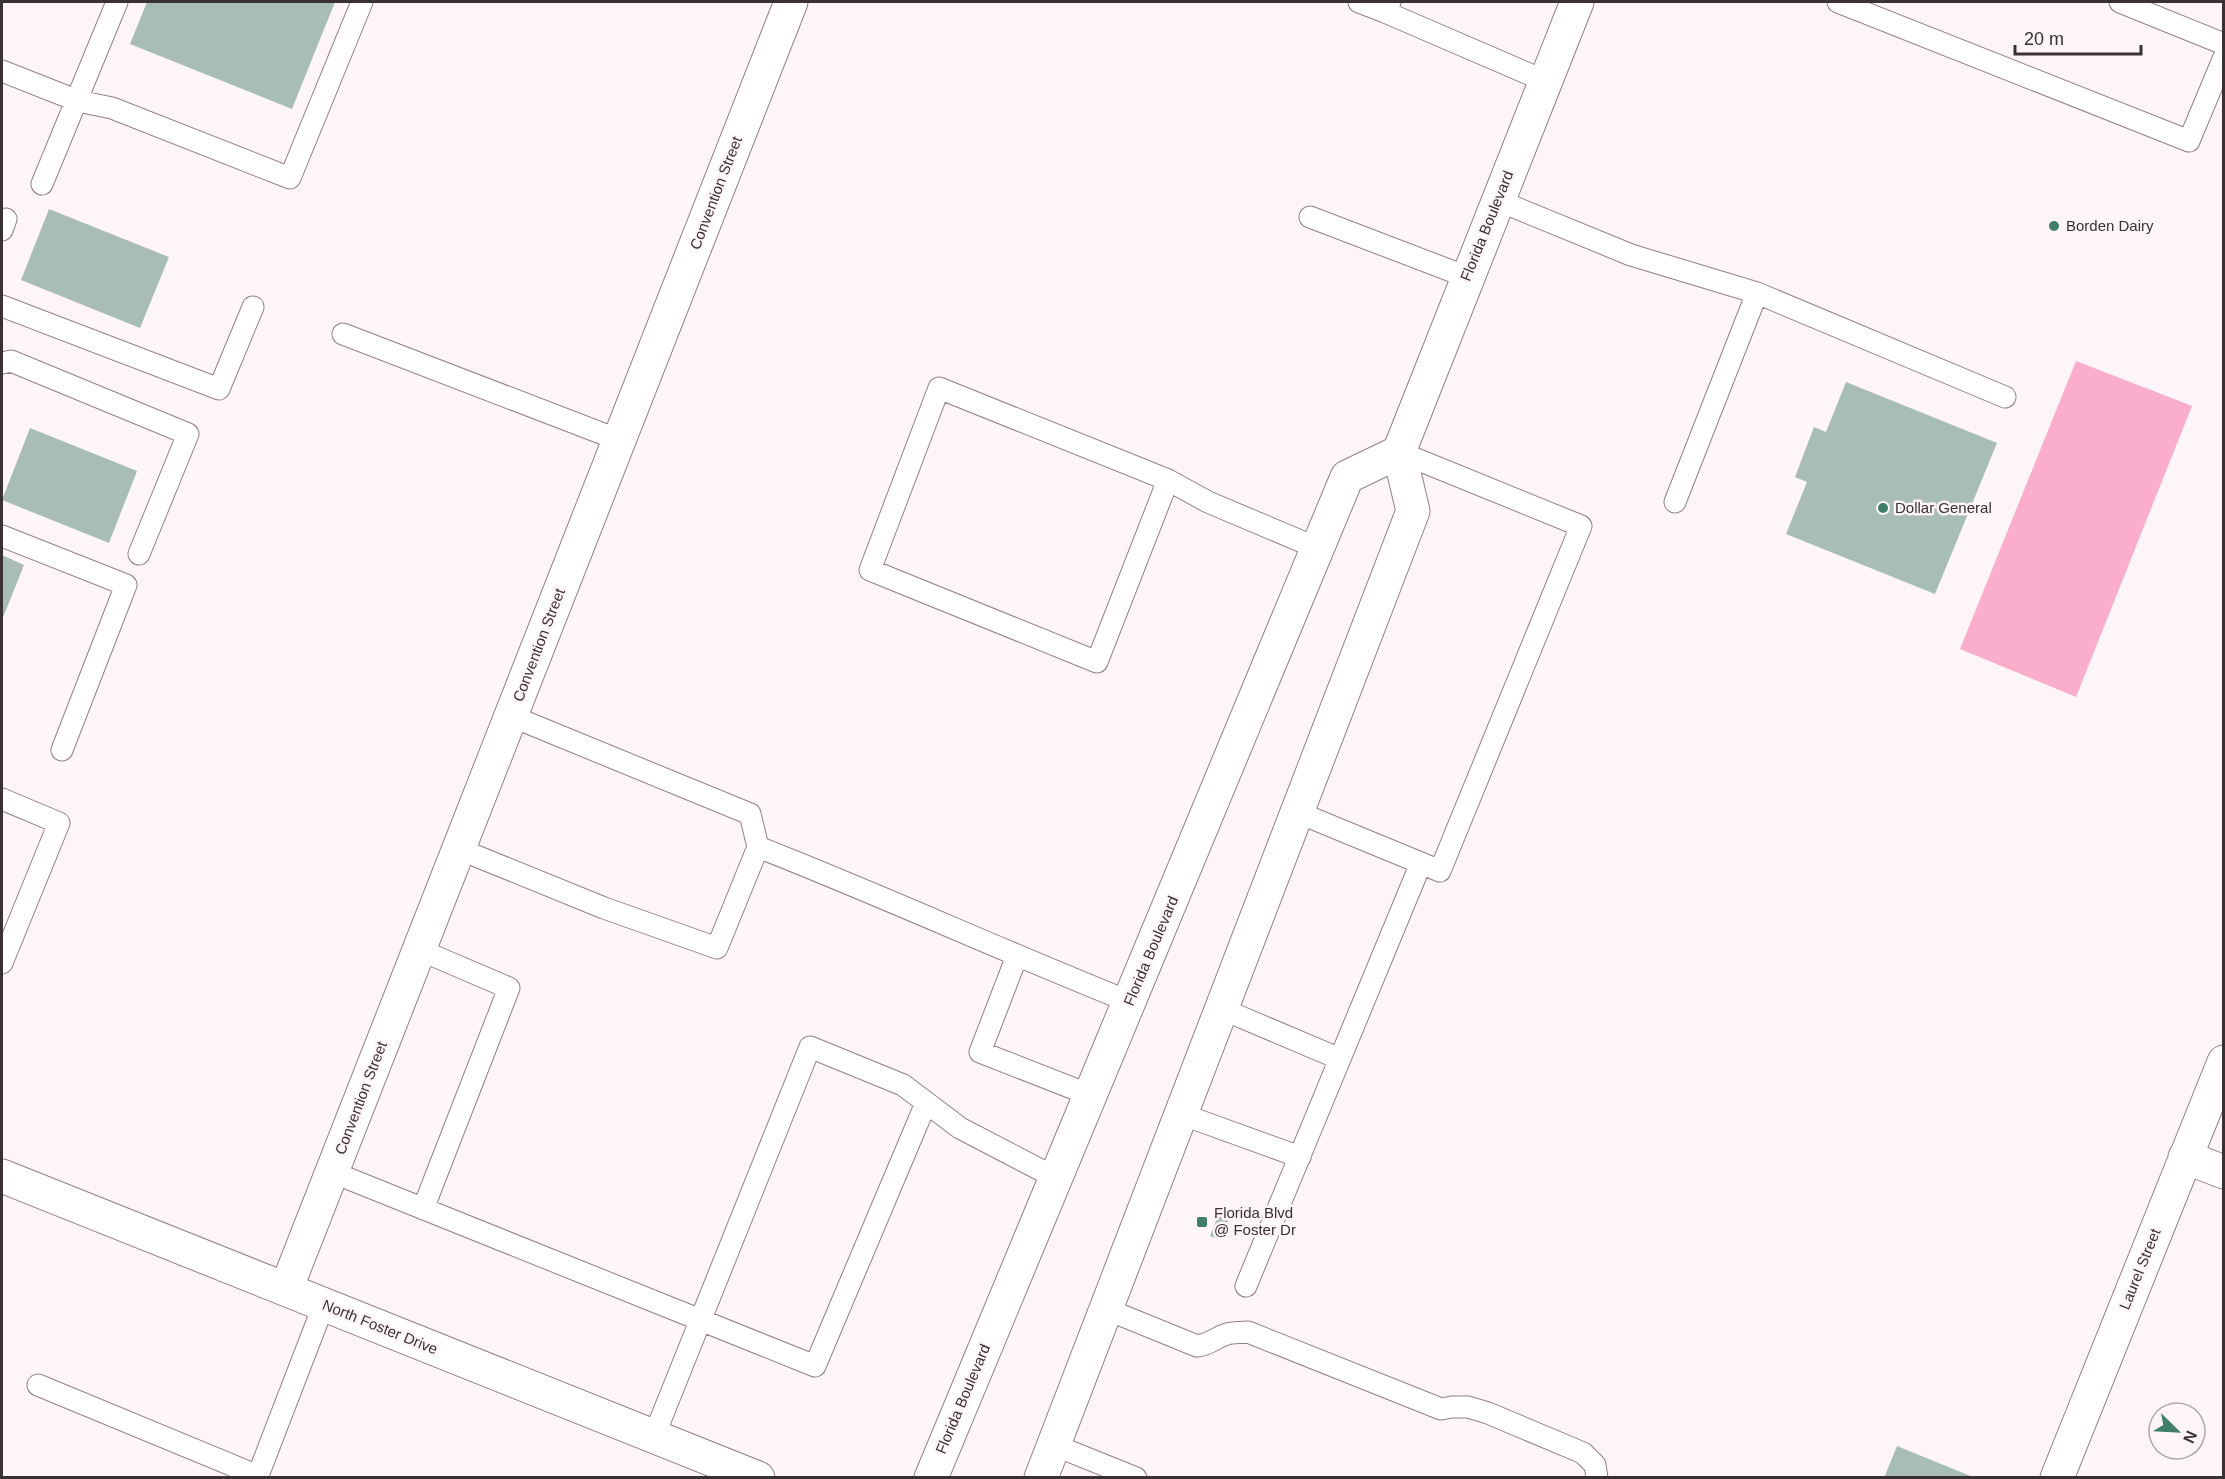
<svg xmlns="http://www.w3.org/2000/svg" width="2225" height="1479" font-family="Helvetica,sans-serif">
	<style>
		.green { fill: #fbadcc }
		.building { fill: #a7bdb5 }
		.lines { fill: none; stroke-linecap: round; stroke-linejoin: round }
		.service-casing { stroke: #948087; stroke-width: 23 }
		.minor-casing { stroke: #948087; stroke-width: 35 }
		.secondary-casing { stroke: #948087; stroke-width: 35 }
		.primary-casing { stroke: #948087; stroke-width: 35 }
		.service { stroke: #fff; stroke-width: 21 }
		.minor { stroke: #fff; stroke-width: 33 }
		.secondary { stroke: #fff; stroke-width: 33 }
		.primary { stroke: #fff; stroke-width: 33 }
		.poi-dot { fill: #3f7e6b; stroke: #fef5f8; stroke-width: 2 }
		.labels { text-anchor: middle; stroke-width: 5; stroke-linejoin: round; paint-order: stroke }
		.street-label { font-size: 15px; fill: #3a3134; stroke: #fef5f8 }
		.poi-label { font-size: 15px; fill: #3a3134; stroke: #fef5f8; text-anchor: start }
	</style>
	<rect width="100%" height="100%" fill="#fef5f8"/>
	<path class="green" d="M2076,361L2192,406L2076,697L1960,649Z"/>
	<path class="building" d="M147,2H335L292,109L130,44Z
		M49,209L169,257L140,328L21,280Z
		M1846,382L1997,443L1935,594L1786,534L1807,482L1795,477L1814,427L1826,432Z
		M30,428L137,471L109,543L2,500Z
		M2,555L24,565L2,620Z
		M1218,1216L1228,1220L1220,1239L1210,1236Z
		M1897,1446L1973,1477V1478H1884Z"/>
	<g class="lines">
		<defs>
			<path id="service" d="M1359,2L1385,12
				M1390,2L1385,12L1545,81
				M1838,2L2189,141L2224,57
				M2120,2L2224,44
				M2,71L78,101L112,108L290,178L362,2
				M42,184L117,2
				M1497,200L1631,255L1757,293L2005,397
				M1310,217L1467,277
				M2,230L6,219
				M2,306L219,389L253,307
				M343,334L619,440
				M2,363L11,361L188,434L139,554
				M1168,480L1097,662L870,570L939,388L1168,480L1208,502L1317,548
				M1675,502L1757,293
				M2,536L126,585L62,750
				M511,716L750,814L758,847
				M2,799L59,823L2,963
				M1297,812L1440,871L1581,526L1399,452
				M459,849L604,908L717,948L758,847C883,896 1005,952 1130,1002
				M420,950L509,988L423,1209
				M1017,956L980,1052L1090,1095
				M1222,1009L1340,1059
				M1181,1114L1300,1157
				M332,1172L815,1366L926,1103
				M1246,1286L1421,863
				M1106,1309L1197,1346C1212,1344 1214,1338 1227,1334C1233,1332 1241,1333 1248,1332L1441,1409L1452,1407H1468L1488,1413L1583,1453L1595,1465L1597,1478
				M38,1385L258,1476
				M654,1436L810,1047L903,1085L960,1128L1056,1178
				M1054,1445L1136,1478
				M257,1478L324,1304"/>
			<path id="minor" d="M2185,1157L2224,1172
				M286,1289L791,2
				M2057,1478L2224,1062"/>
			<path id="secondary" d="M931,1478L1347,477L1399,452
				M1041,1478L1413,511L1399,452L1577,2"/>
			<path id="primary" d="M2,1176L758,1478"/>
		</defs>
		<use href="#service" class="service-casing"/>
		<use href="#minor" class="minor-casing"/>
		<use href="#secondary" class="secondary-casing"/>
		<use href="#primary" class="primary-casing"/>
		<use href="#service" class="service"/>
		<use href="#minor" class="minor"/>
		<use href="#secondary" class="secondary"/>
		<use href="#primary" class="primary"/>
	</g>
	<g class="poi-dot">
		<circle cx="2054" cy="226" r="6"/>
		<circle cx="1883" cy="508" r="6"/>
		<rect x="1196" y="1216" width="12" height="12" rx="3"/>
	</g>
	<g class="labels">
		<g class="street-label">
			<text transform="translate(716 193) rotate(-69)" y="5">Convention Street</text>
			<text transform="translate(1487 226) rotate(-68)" y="5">Florida Boulevard</text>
			<text transform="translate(539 645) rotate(-69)" y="5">Convention Street</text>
			<text transform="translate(1151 951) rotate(-67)" y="5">Florida Boulevard</text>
			<text transform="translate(361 1098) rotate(-69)" y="5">Convention Street</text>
			<text transform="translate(2140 1269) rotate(-68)" y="5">Laurel Street</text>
			<text transform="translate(380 1327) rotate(22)" y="5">North Foster Drive</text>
			<text transform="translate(963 1399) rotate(-67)" y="5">Florida Boulevard</text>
		</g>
		<g class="poi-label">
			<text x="2066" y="231">Borden Dairy</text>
			<text x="1895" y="513">Dollar General</text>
			<text x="1214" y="1218">Florida Blvd<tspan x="1214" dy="17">@ Foster Dr</tspan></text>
		</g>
	</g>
	<rect width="2225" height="1479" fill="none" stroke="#3a3134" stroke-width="6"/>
	<g transform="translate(2177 1431) rotate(114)"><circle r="28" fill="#fef5f8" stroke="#b0a7aa" stroke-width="1.5"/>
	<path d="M0-4.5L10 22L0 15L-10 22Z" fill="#3f7e6b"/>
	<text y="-9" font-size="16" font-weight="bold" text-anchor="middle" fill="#3a3134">N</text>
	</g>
	<path d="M2015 45v9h126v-9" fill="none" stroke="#3a3134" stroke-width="3"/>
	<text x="2024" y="45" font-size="18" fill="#3a3134" stroke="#fef5f8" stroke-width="4.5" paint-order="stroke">20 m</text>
</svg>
